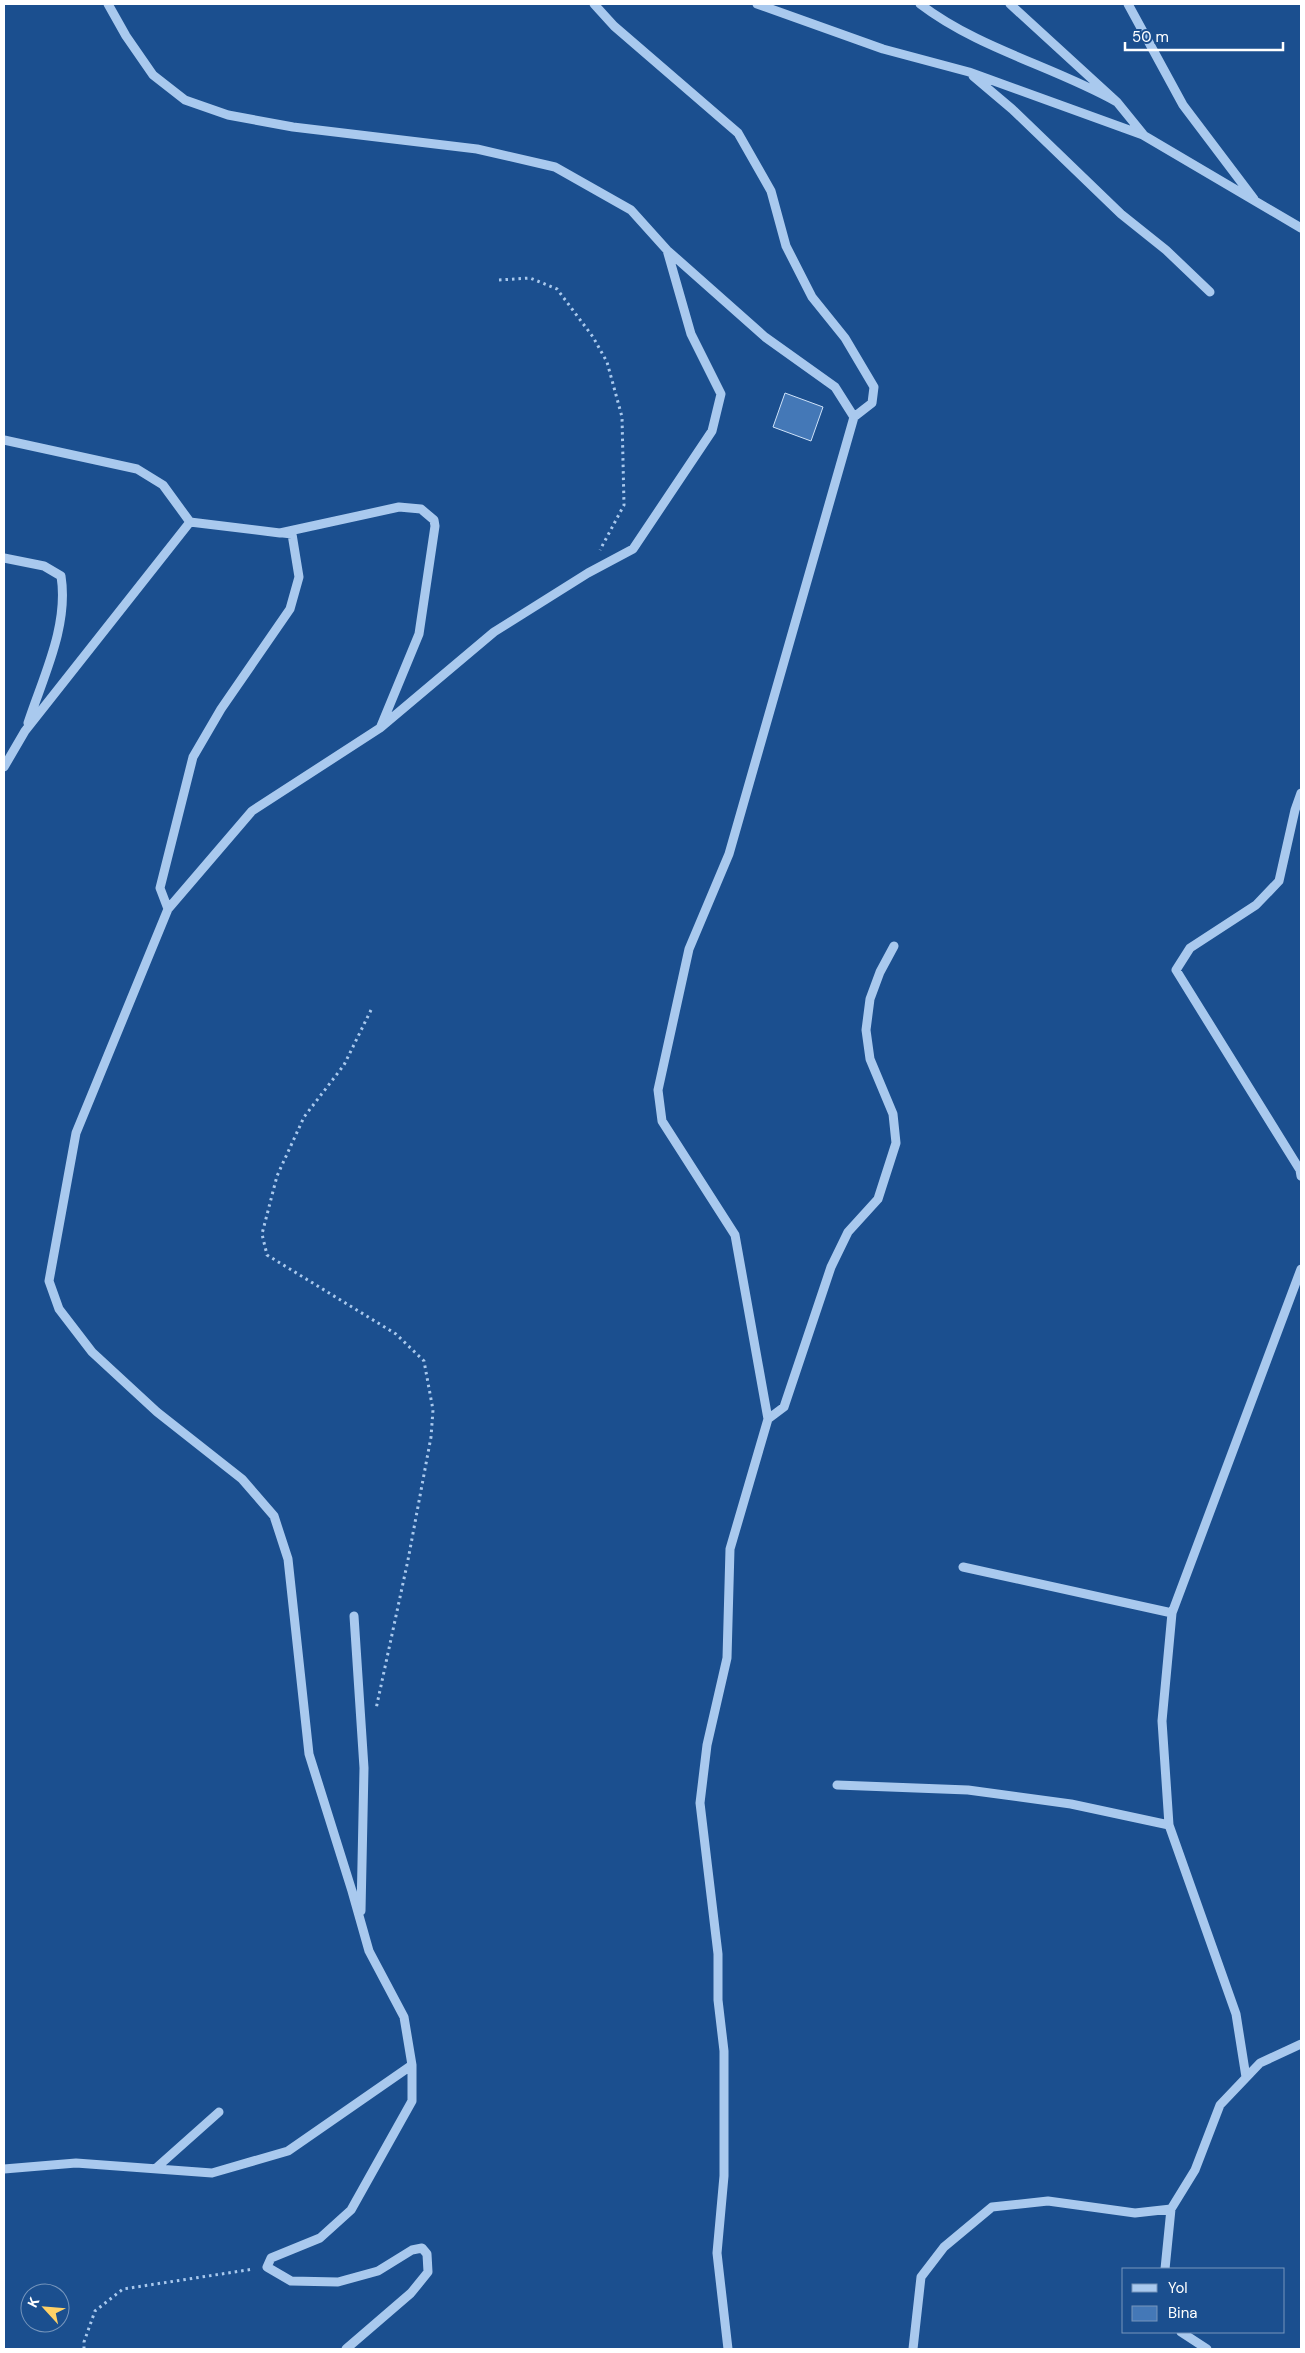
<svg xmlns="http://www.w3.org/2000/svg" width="1305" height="2353" font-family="'DM Sans',sans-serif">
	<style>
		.building { fill: #4478b7; stroke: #cfe3fa }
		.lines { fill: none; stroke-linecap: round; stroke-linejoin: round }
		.path { stroke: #a9c9ee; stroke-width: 3; stroke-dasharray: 2.5 4; stroke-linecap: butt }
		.minor { stroke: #a9c9ee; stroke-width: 9 }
	</style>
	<rect width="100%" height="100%" fill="#1b4f8f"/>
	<path class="building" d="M785,393L823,407L811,441L773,427Z"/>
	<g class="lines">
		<path class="path" d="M499,280L530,278L557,289L593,337L607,362L622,417L624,505L600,550
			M371,1010L344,1065L304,1117L277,1176L262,1234L267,1255L396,1334L424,1361L433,1410L431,1437L408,1560L376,1709
			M84,2349V2342L95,2311L123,2289L254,2269"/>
		<path class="minor" d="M108,4L126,36L153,75L185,100L228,115L293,127L477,149L555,167L631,210L667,250L765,337L835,387L854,417
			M594,4L614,26L738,133L771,191L786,246L812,297L845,338L874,387L872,403L854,417L729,854L689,949L658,1090L662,1121L735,1235L768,1419L730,1549L727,1658L707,1745L700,1803L718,1954V2000L724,2051V2176L717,2253L728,2349
			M757,4L883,49L969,72L1143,135L1301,228
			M920,4C979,49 1053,66 1117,102
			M1010,4L1117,102L1143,134
			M1128,4L1183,105L1254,199
			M973,76L1012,109L1121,214L1166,250L1210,292
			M4,440L137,469L163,485L190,522L280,533L399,507L421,509L434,520L435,526L419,634L381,726
			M4,558L44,566L61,576C69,626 43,677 28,723
			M4,767L25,731L190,522
			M1301,793L1295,810L1279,881L1256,905L1190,948L1176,970L1300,1170L1301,1176
			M168,909L160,888L193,757L221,709L290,609L299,577L292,534L283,533
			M768,1419L784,1407L831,1267L848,1232L878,1199L896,1143L893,1114L870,1059L866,1030L870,999L880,972L894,946
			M963,1567L1172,1613
			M354,1616L364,1768L361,1911
			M837,1785L968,1790L1071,1804L1169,1825
			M1246,2077L1236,2014L1169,1825L1162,1721L1172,1613L1301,1269
			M4,2169L76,2163L212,2173L288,2151L412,2065
			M155,2169L219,2112
			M1165,2269L1171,2209
			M1181,2332L1207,2349
			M346,2349L411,2293L428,2272L427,2254L422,2248L412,2250L378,2271L338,2282L291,2281L267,2267L271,2258L320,2238L351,2210L412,2101V2065L404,2017L369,1951L352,1891L309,1754L288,1559L274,1516L242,1479L157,1412L92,1352L59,1309L49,1281L76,1133L168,909L252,811L380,728L494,632L588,573L633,549L712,431L721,394L691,334L667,250
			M913,2349L921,2277L944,2247L992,2207L1048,2201L1135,2213L1171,2209L1195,2170L1220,2105L1260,2063L1301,2044"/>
	</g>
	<rect width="1305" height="2353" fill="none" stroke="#ffffff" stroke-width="10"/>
	<rect x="1122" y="2268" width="162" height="65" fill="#1b4f8f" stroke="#7695bc"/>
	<rect x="1132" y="2284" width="25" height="8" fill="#a9c9ee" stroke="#7695bc"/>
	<text x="1168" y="2293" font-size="15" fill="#ffffff">Yol</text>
	<rect x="1132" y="2306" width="25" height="15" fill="#4478b7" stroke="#7695bc"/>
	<text x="1168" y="2318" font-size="15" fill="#ffffff">Bina</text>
	<g transform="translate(45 2308) rotate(296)"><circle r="24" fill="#1b4f8f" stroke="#7695bc"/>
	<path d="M0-4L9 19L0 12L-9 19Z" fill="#ffd166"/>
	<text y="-8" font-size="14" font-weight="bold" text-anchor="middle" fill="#ffffff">K</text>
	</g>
	<path d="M1125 42v8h158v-8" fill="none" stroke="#ffffff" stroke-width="2.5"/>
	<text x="1132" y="42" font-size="15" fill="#ffffff" stroke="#1b4f8f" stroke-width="4" paint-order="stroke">50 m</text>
</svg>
